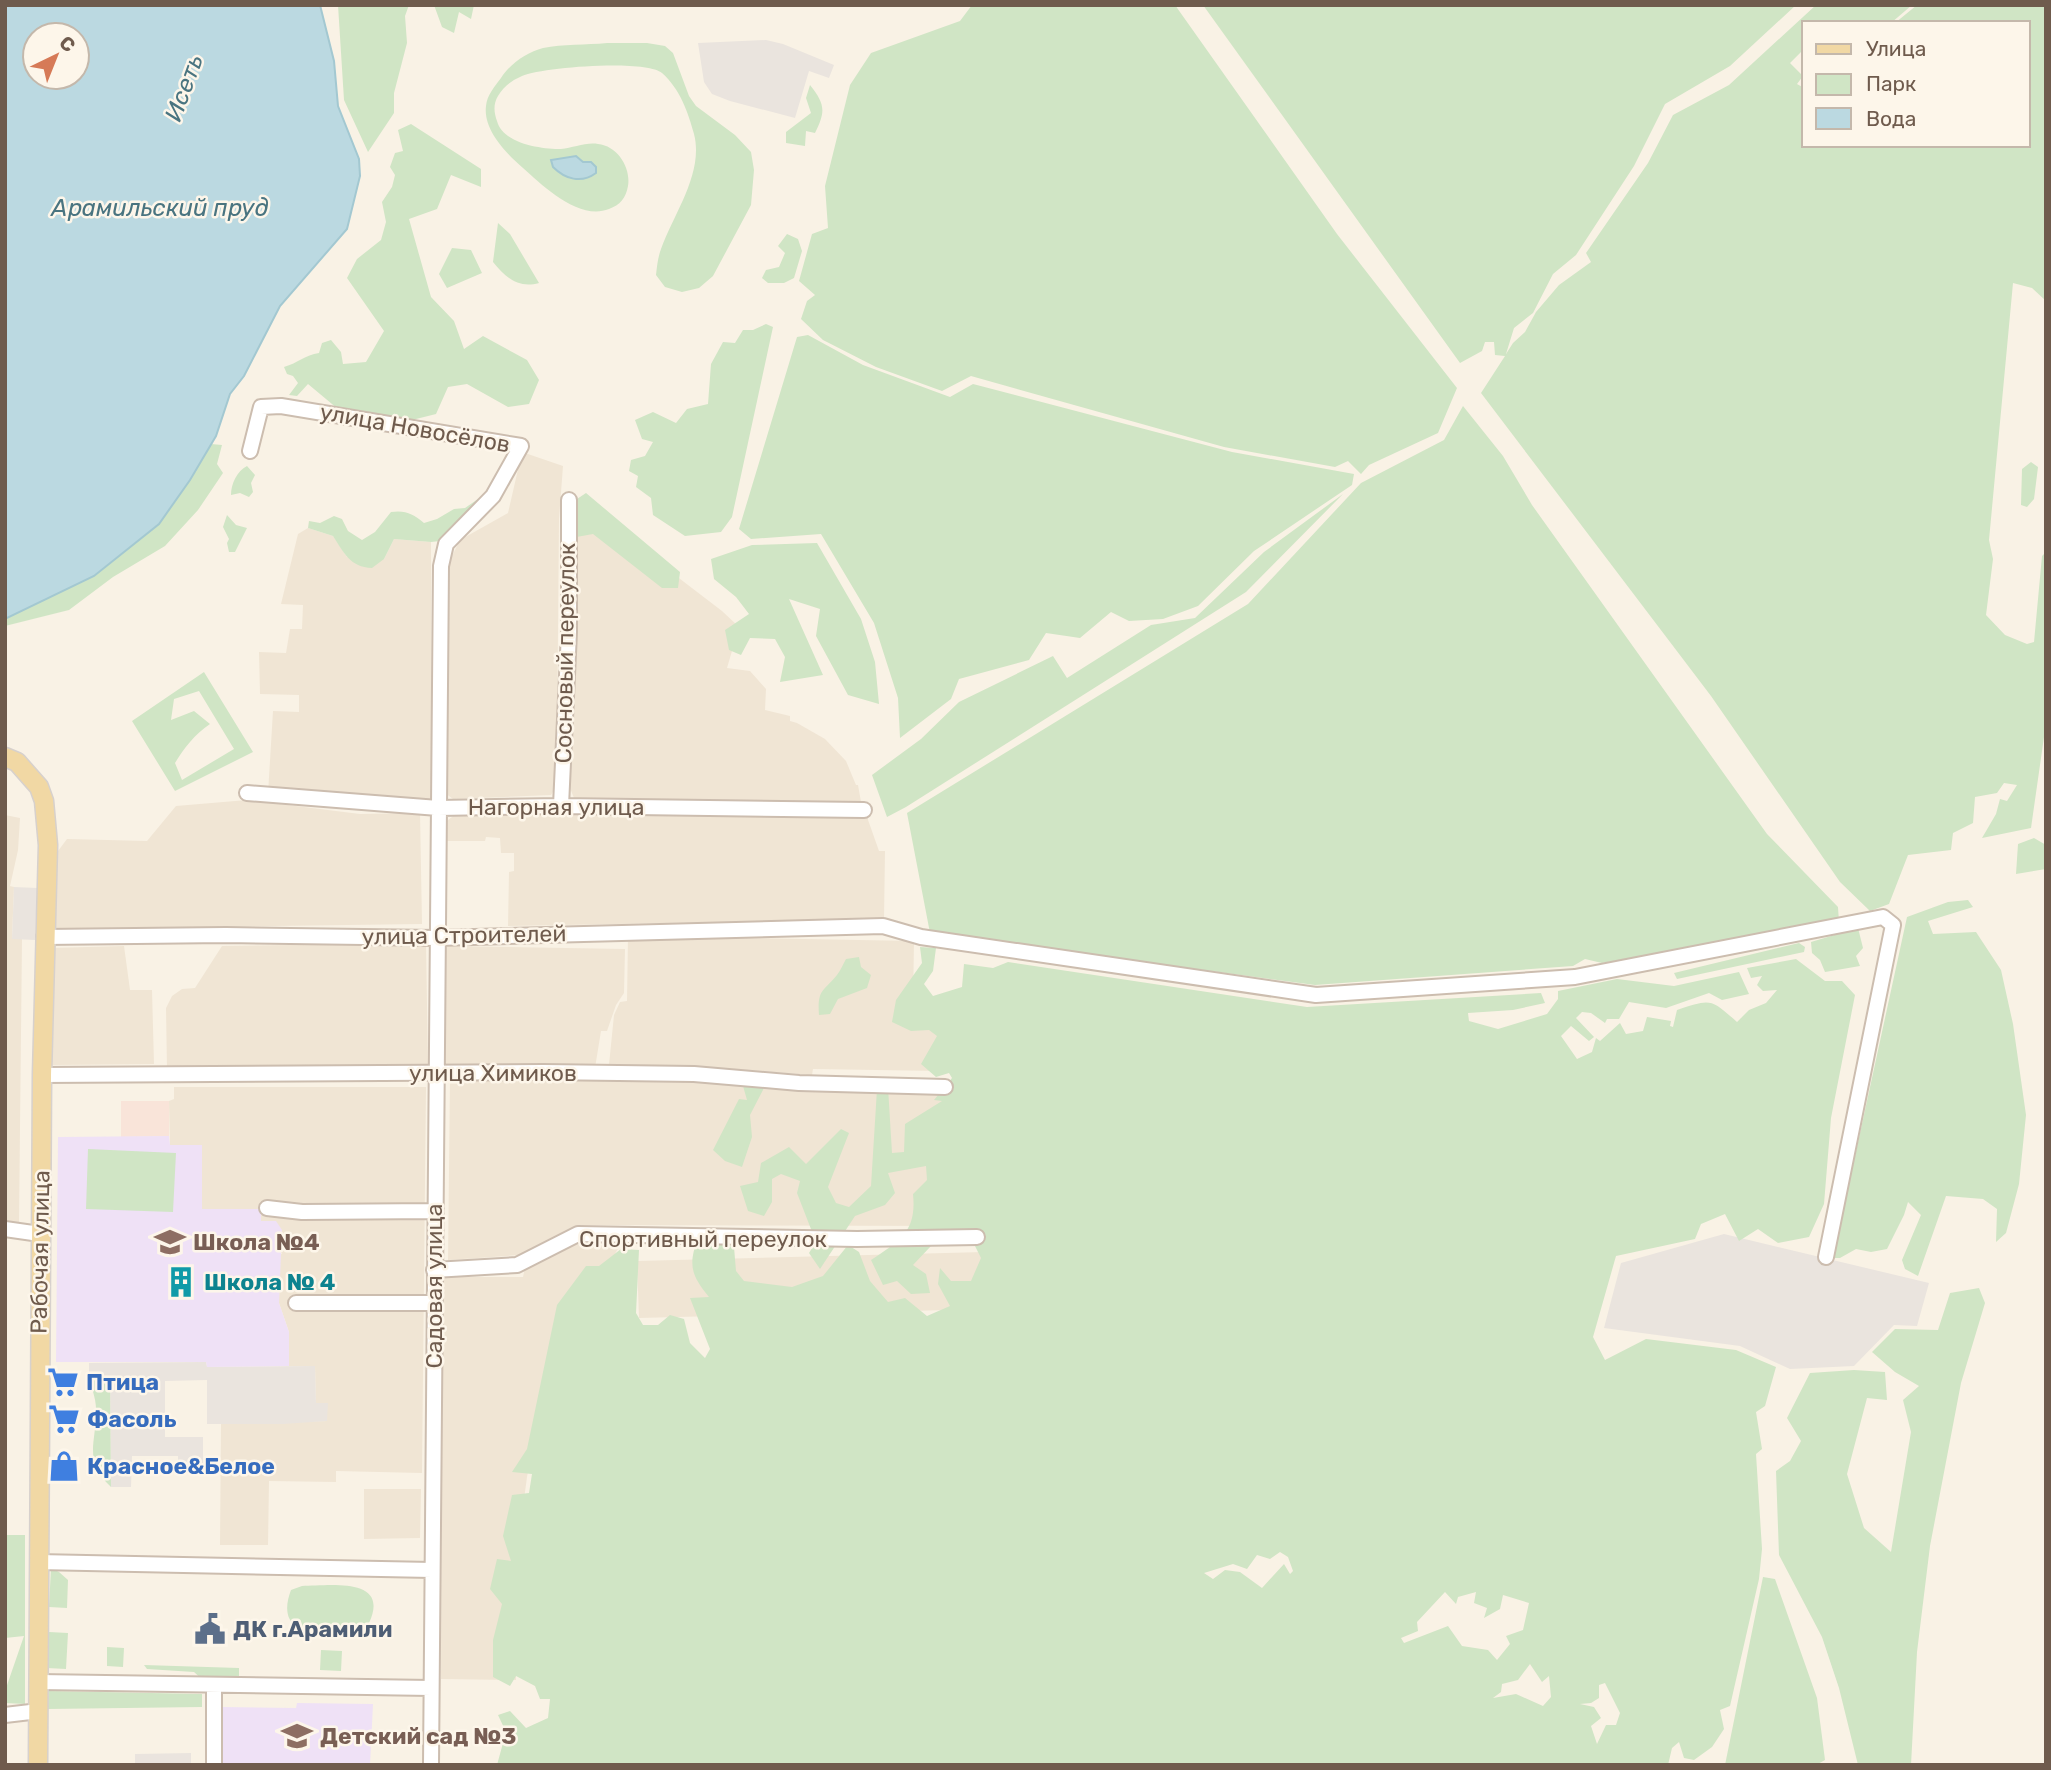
<svg xmlns="http://www.w3.org/2000/svg" width="2051" height="1770" font-family="Rubik,sans-serif">
	<style>
		.residential { fill: #f0e5d4 }
		.commercial { fill: #f9e4d9 }
		.industrial { fill: #eae4de }
		.education { fill: #efe1f6 }
		.green { fill: #d0e5c5; fill-rule: evenodd }
		.water { fill: #bbd9e1; stroke: #a3c8d1; stroke-width: 2; fill-rule: evenodd }
		.lines { fill: none; stroke-linecap: round; stroke-linejoin: round }
		.minor-casing { stroke: #ccbdaf; stroke-width: 18 }
		.major-casing { stroke: #d7d1cd; stroke-width: 21 }
		.minor { stroke: #fff; stroke-width: 14 }
		.major { stroke: #f1d8a4; stroke-width: 18 }
		.labels { text-anchor: middle; stroke-width: 5; stroke-linejoin: round; paint-order: stroke }
		.street-label { font-size: 23px; fill: #6f5b4d; stroke: #fdf6ea }
		.education-label { font-size: 23px; font-weight: bold; fill: #785e54; stroke: #fdf6ea; text-anchor: start }
		.culture-label { font-size: 23px; font-weight: bold; fill: #0d838f; stroke: #fdf6ea; text-anchor: start }
		.shop-label { font-size: 23px; font-weight: bold; fill: #366cbe; stroke: #fdf6ea; text-anchor: start }
		.service-label { font-size: 23px; font-weight: bold; fill: #4e5e75; stroke: #fdf6ea; text-anchor: start }
		.water-label { font-size: 24px; font-style: italic; fill: #497480; stroke: #fdf6ea }
	</style>
	<rect width="100%" height="100%" fill="#f9f2e5"/>
	<path class="residential" d="M522,452L563,466L559,519L557,743L554,790L551,795L453,799L445,793L448,564L460,540L508,513Z
		M575,520H603L722,611L739,627L727,668L750,671L766,689L765,710L790,716V721L797,723L825,739L846,761L856,785H858L861,802L673,803L574,798L566,778Z
		M308,528L333,536L347,557L384,559L394,539L431,542V799L268,794L273,711L299,712V695L260,694L259,652L286,653L290,629H302L303,605L281,604L298,534Z
		M247,800L360,814L420,813L422,924L56,929L55,855L67,839L147,841L176,806Z
		M569,813L867,817L879,851H885L884,919L508,926L509,872L514,871V853H501L500,838L486,837L485,841H443L444,823L456,814Z
		M5,815L20,818L18,850L10,886L14,887L12,938L22,939L19,1222L5,1221Z
		M628,936L914,941L913,1002L941,1003L940,1071L813,1069L812,1075L704,1067L609,1065L614,1015L620,1002L627,1001Z
		M426,943L428,1065L167,1069L166,1008L172,996L182,989L195,988L222,946Z
		M124,946L130,990H152L154,1064L52,1065L51,948Z
		M442,946L625,949L624,993L616,1005L607,1031H601L595,1068L439,1065Z
		M522,1078L705,1079L956,1092V1226L581,1225L519,1255L448,1260L450,1081Z
		M174,1087H426L422,1473L336,1471V1482L269,1481L268,1545H220L221,1424L327,1421V1403L316,1404L315,1366H289V1332L279,1303L280,1254H282L261,1221V1210L201,1209L202,1146L170,1145L169,1101L174,1099Z
		M572,1243L619,1247L548,1368L527,1477L516,1559V1680L441,1679L442,1277H523L526,1263Z
		M984,1252L986,1309L639,1318L637,1261Z
		M364,1489H421L420,1538L364,1539Z"/>
	<path class="commercial" d="M121,1101H169V1136L121,1137Z"/>
	<path class="industrial" d="M766,40L783,44L834,65L829,78L809,71L795,118L730,101L712,94L704,82L698,43Z
		M14,887L37,888L35,940L12,939Z
		M1724,1234L1929,1283L1917,1326L1894,1325L1854,1366L1790,1369L1740,1346L1604,1328L1621,1263Z
		M206,1362L207,1367L315,1366L316,1403H328L327,1421L283,1424H207V1380L165,1381V1437H203V1471H178V1456H132L131,1487H111L110,1376H89V1363Z
		M191,1753V1765H135V1754Z"/>
	<path class="education" d="M169,1136L170,1145H202V1209H261V1221H276L282,1230L279,1303L289,1332V1366L207,1367L206,1362H56L58,1137Z
		M297,1703L373,1704L370,1765H222V1707L296,1708Z"/>
	<path class="green" d="M338,5H409L405,16L407,43L394,93V113L368,152L344,100Z
		M434,5H474L471,19L459,12L454,33L442,27Z
		M972,5H1175L1337,234L1457,388L1438,433L1369,465L1361,474L1348,461L1335,467L1224,447L971,376L942,391L876,367L823,340L801,319L807,301L815,295L799,281L812,234L828,228L825,186L850,85L871,53L960,21Z
		M1203,5H1796L1730,66L1665,104L1634,166L1576,255L1553,274L1533,313L1514,328L1506,354L1513,343L1525,332L1536,312L1559,285L1591,262L1586,253L1648,163L1673,115L1729,85L1816,5H1912L1891,23H1804V52H1801L1790,63L1803,76L1797,84L1804,88V145H2028V23H1895L1917,5H2046V301L2032,288L2013,283L1989,540L1993,559L1986,615L2005,635L2027,644L2034,642L2042,556L2046,552V723L2031,828L1982,838L1996,814L2000,799L2007,801L2017,785L2004,783L1997,793L1975,797L1973,823L1953,833L1951,850L1908,855L1889,904L1870,911L1840,882L1711,696L1481,393L1505,356L1495,355L1494,342H1485L1482,351L1460,363Z
		M607,43H647L665,46L673,53L689,96L696,106L735,135L751,152L754,170L751,205L713,276L699,288L682,292L665,287L656,275C657,266 658,257 661,249C674,213 704,173 694,134C688,112 680,89 662,73C646,59 542,67 522,76C511,81 504,86 498,96C493,104 494,113 497,121C503,144 542,149 561,149C573,148 586,142 598,144C618,146 631,168 628,186C626,198 620,205 609,209C579,221 543,186 523,168C506,153 483,130 486,106C487,95 495,86 501,78C510,64 527,52 543,48C563,44 586,45 607,43Z
		M810,85C825,104 826,111 815,133L806,131L805,146L786,143V132L811,113L806,98Z
		M411,124L481,169V187L451,175L437,209L409,219L431,297L454,321L464,349L483,336L527,360L539,380L529,404L508,407L467,384L448,387L436,414L412,420L338,409L308,384L297,396L289,395L298,383L293,376L287,374L284,367C298,363 305,355 319,353L322,343L331,340L341,352L343,364L366,362L384,331L347,278L357,259L381,240L386,222L382,202L392,187L395,175L390,167L395,153L403,151L398,130Z
		M498,223L510,234L539,283C518,289 505,277 493,262Z
		M787,234L798,239L802,251L794,278L784,283H768L762,278L766,270L779,267L785,253L778,246Z
		M452,248L471,250L482,273L447,288L439,274Z
		M766,324L773,327L732,517L721,532L685,536L653,515L651,498L636,487L638,476L629,471L631,460L645,456L653,442L642,439L635,420L653,412L676,423L687,409L708,404L711,364L723,342L735,343L743,330H753Z
		M808,335L863,365L950,397L973,384L1232,452L1354,474L1352,485L1254,551L1198,606L1163,619L1129,621L1111,612L1080,638L1046,633L1029,660L959,679L951,699L900,738L898,698L874,623L821,534L751,539L739,529L797,337Z
		M1463,406L1503,456L1532,505L1767,834L1838,907L1839,922L1602,963L1585,959L1573,966L1315,985L930,933L907,813L1248,604L1361,483L1444,440Z
		M211,444L222,445L217,464L223,473L198,510L165,546L113,577L69,610L5,626V619L94,576L159,524Z
		M2031,462L2038,467L2034,499L2027,507L2021,505L2022,469Z
		M247,466L255,475L251,483L253,492L249,497L240,493L231,495C231,484 237,471 247,466Z
		M586,493L680,572L678,588H662L593,534L571,538V503Z
		M1343,494L1246,592L906,807L887,817L872,775L921,739L959,702L1053,656L1067,678L1151,625L1195,618L1264,552Z
		M478,499L481,502L440,541L431,542L394,539L384,559L372,568C350,567 344,553 333,536L308,528L309,521L320,523L334,516L342,519L348,531L362,540L375,532L391,512C406,510 413,514 424,523L437,519L454,509L465,508Z
		M227,515L236,525L247,528L235,552H229L227,543L229,539L223,527Z
		M817,543L861,619L875,662L879,704L848,695L816,636L820,609L789,599L823,675L780,682L785,657L775,639L750,638L741,655L729,650L725,630L749,614L736,597L714,579L711,559L752,545Z
		M204,672L253,752L175,791L132,721ZM199,691L234,749L182,780L175,763C184,748 195,734 210,724L194,711L171,720L174,699Z
		M2034,838L2046,845V869L2016,874L2018,844Z
		M1968,900L1973,907L1928,921L1933,934L1976,932L2001,970L2013,1024L2026,1115L2019,1184L2006,1233L1996,1242L1997,1209L1983,1199L1946,1196L1918,1276L1905,1269L1902,1260L1921,1215L1908,1202L1904,1215L1887,1249L1871,1252L1856,1249L1840,1258H1830L1852,1170L1907,917L1948,902Z
		M1858,928L1863,948L1856,956L1860,966L1825,972L1820,960L1812,953L1811,942Z
		M1799,943L1805,947L1804,952L1677,979L1674,973Z
		M920,947L936,948L933,971L924,984L933,996L962,987L964,964L993,968L1008,962L1307,1007L1541,993L1545,1003L1513,1010L1468,1013L1469,1021L1498,1029L1547,1014L1558,999V991L1617,979L1674,986L1739,972L1749,994L1722,1000L1709,993L1666,1008L1629,1002L1619,1019H1607L1605,1023L1591,1013L1582,1012L1576,1018L1594,1037L1589,1041L1571,1026L1561,1036L1577,1059L1592,1052L1596,1038L1600,1041L1620,1023L1626,1034L1643,1031L1647,1017L1671,1021L1670,1026L1673,1027L1677,1010C1711,999 1710,998 1737,1022L1749,1010L1766,1003L1777,990L1763,991L1757,985L1762,976L1751,978L1747,968L1796,959L1825,981H1842L1855,995L1831,1118L1824,1204L1809,1237L1778,1243L1758,1229L1739,1241L1725,1214L1701,1224L1695,1239L1616,1256L1593,1337L1605,1360L1646,1339L1736,1350L1776,1367L1765,1406L1756,1412L1762,1449L1756,1454L1762,1549L1759,1579L1730,1706L1720,1710L1724,1729L1712,1747L1694,1760L1684,1758L1679,1742L1672,1748L1668,1765H497L506,1732L498,1715L510,1711L526,1728L548,1718L550,1699H540L535,1686L516,1676L510,1686L493,1677V1640L502,1604L490,1589L497,1559L511,1561L503,1536L512,1495L529,1493L532,1474L512,1472L527,1449L557,1305L586,1266H599L621,1249L639,1250L636,1313L643,1325H658L670,1315L684,1319L690,1343L705,1358L710,1349L690,1298L709,1297C691,1275 688,1265 698,1238L734,1247L736,1271L744,1281L792,1287L823,1276L848,1245L859,1252L870,1281L888,1302L905,1298L927,1316L950,1306L938,1284L940,1268L951,1281H971L981,1258L973,1242L931,1246L913,1265L926,1274L930,1293L911,1294L897,1281L883,1285L871,1260C899,1241 917,1232 913,1194L927,1180L926,1166L888,1173L895,1193L885,1205L855,1216L820,1269L809,1253L816,1242L797,1193L800,1181L781,1174L772,1179V1202L764,1216L748,1211L740,1186L758,1182L761,1163L789,1147L806,1164L841,1129L849,1133L828,1187L836,1203L849,1207L871,1186L877,1089L888,1087L892,1153L904,1152L905,1124L942,1101L934,1100L952,1078L949,1073L936,1077L921,1064L937,1036L929,1030L911,1031L892,1022L896,1000L922,963ZM1280,1552L1288,1557L1293,1571L1290,1574L1284,1564L1262,1588L1240,1572L1225,1570L1213,1579L1204,1573L1233,1564L1247,1569L1257,1555L1270,1559ZM1445,1592L1456,1604L1458,1597L1476,1592L1474,1603L1487,1608L1484,1618L1500,1609L1503,1595L1529,1603L1523,1630L1506,1636L1510,1644L1497,1660L1488,1650L1462,1646L1448,1626L1404,1643L1401,1638L1418,1631L1417,1622ZM1530,1664L1542,1682L1549,1676L1551,1697L1543,1706L1516,1694L1493,1698L1501,1692L1502,1684L1518,1680ZM1605,1683L1620,1713L1616,1725H1606L1597,1744L1591,1726L1601,1718L1594,1707L1580,1704L1591,1703L1599,1698V1685Z
		M859,957L861,967L871,975L867,988L838,999L830,1014L819,1015C817,989 824,991 837,975C841,970 843,964 846,959Z
		M756,1075L765,1086L750,1115L752,1137L742,1167L725,1161L713,1150L739,1099L747,1100L743,1086Z
		M88,1149L176,1153L173,1212L86,1209Z
		M1979,1288L1985,1303L1961,1383L1930,1546L1917,1652L1911,1765H1858L1839,1688L1822,1637L1779,1555L1776,1471L1790,1461L1801,1441L1787,1418L1810,1373L1854,1370L1885,1372L1887,1400L1867,1398L1847,1474L1864,1528L1891,1552L1911,1432L1903,1400L1919,1386L1895,1372L1872,1352L1895,1329L1938,1330L1950,1293Z
		M89,1376H110L111,1487C82,1459 97,1443 96,1409C96,1398 91,1387 89,1376Z
		M5,1535H25V1704L5,1703V1691L24,1636L5,1638Z
		M51,1568L59,1572L68,1580L67,1608L49,1607Z
		M1763,1577L1775,1579L1817,1698L1825,1760L1816,1765H1725Z
		M302,1586C328,1586 391,1576 369,1623L357,1628L297,1627C284,1619 286,1603 291,1590Z
		M49,1632L68,1633L66,1669L47,1668Z
		M107,1647L124,1648L123,1667L107,1666Z
		M321,1650L342,1651L341,1671L320,1670Z
		M144,1665L239,1668V1683L205,1682L194,1672L147,1669Z
		M49,1691L202,1694V1707L48,1709Z"/>
	<path class="water" d="M5,5H320L334,61L338,106L359,159L360,176L347,229L280,306L244,376L230,394L216,436L190,480L159,524L94,576L5,619ZM35,35H77V77H35Z
		M576,156L583,162H591L596,167V173C581,184 565,179 553,167L551,160Z"/>
	<g class="lines">
		<defs>
			<path id="minor" d="M250,451L261,407L281,406L521,446L493,496L446,544L441,566L431,1765
				M247,793L438,808L561,806L864,810
				M561,806L569,632V500
				M44,937L226,935L437,938L883,926L921,937L1316,995L1575,977L1883,917L1893,925L1826,1257
				M42,1075L543,1072L694,1074L799,1083L945,1087
				M267,1208L302,1212L435,1211
				M5,1229L40,1234
				M434,1270L517,1265L578,1234L857,1239L977,1237
				M296,1303H434
				M38,1562L432,1570
				M39,1682L431,1688
				M214,1685V1765
				M5,1715L39,1711"/>
			<path id="major" d="M5,757L17,762L39,787L44,801L48,845L42,1075L38,1765"/>
		</defs>
		<use href="#minor" class="minor-casing"/>
		<use href="#major" class="major-casing"/>
		<use href="#minor" class="minor"/>
		<use href="#major" class="major"/>
	</g>
	<defs>
		<symbol id="school-bare" viewBox="-9 -9 18 18"><path d="M0-5L7-2L0 1L-7-2ZM-4 1L0 2.5L4 1V4Q0 6-4 4Z" fill="#8d6e63" stroke="#fdf6ea" stroke-width="2.5" paint-order="stroke"/></symbol>
		<symbol id="building-bare" viewBox="-9 -9 18 18"><path d="M-4-6H4V6H1V3H-1V6H-4ZM-2.5-4.3h1.7v1.8h-1.7ZM.8-4.3h1.7v1.8H.8ZM-2.5-1h1.7V.8h-1.7ZM.8-1h1.7V.8H.8Z" fill="#0f9aa8" stroke="#fdf6ea" stroke-width="2.5" paint-order="stroke"/></symbol>
		<symbol id="supermarket-bare" viewBox="-9 -9 18 18"><path d="M-6-5.5h2.5l.6 2H6L4.5 2H-2.5L-4.4-4H-6ZM-1.5 3.2a1.3 1.3 0 1 0 .1 0ZM3 3.2a1.3 1.3 0 1 0 .1 0Z" fill="#3f7fe0" stroke="#fdf6ea" stroke-width="2.5" paint-order="stroke"/></symbol>
		<symbol id="shop-bare" viewBox="-9 -9 18 18"><path d="M-5-2.5h2.3a2.7 3.5 0 0 1 5.4 0H5L5.5 6h-11ZM-1.5-2.5h3a1.5 2.3 0 0 0-3 0Z" fill="#3f7fe0" stroke="#fdf6ea" stroke-width="2.5" paint-order="stroke"/></symbol>
		<symbol id="civic-bare" viewBox="-9 -9 18 18"><path d="M-.6-6.5H3V-4.5H.6V-3L4-1V1h2V6H-6V1h2V-1L-.6-3ZM-1.2 2.5V6h2.4V2.5Z" fill="#5c6f8a" stroke="#fdf6ea" stroke-width="2.5" paint-order="stroke"/></symbol>
	</defs>
	<g fill-rule="evenodd">
		<use href="#school-bare" x="148" y="1220" width="44" height="44"/>
		<use href="#building-bare" x="159" y="1260" width="44" height="44"/>
		<use href="#supermarket-bare" x="41" y="1360" width="44" height="44"/>
		<use href="#supermarket-bare" x="42" y="1397" width="44" height="44"/>
		<use href="#shop-bare" x="42" y="1444" width="44" height="44"/>
		<use href="#civic-bare" x="188" y="1607" width="44" height="44"/>
		<use href="#school-bare" x="275" y="1714" width="44" height="44"/>
	</g>
	<g class="labels">
		<g class="street-label">
			<text transform="translate(415 428) rotate(10)" y="8">улица Новосёлов</text>
			<text transform="translate(565 653) rotate(-89)" y="8">Сосновый переулок</text>
			<text x="556" y="815">Нагорная улица</text>
			<text transform="translate(464 935) rotate(-1)" y="8">улица Строителей</text>
			<text x="493" y="1081">улица Химиков</text>
			<text x="703" y="1247">Спортивный переулок</text>
			<text transform="translate(40 1252) rotate(-89)" y="8">Рабочая улица</text>
			<text transform="translate(434 1286) rotate(-90)" y="8">Садовая улица</text>
		</g>
		<g class="education-label">
			<text x="193" y="1250">Школа №4</text>
			<text x="320" y="1744">Детский сад №3</text>
		</g>
		<g class="culture-label">
			<text x="204" y="1290">Школа № 4</text>
		</g>
		<g class="shop-label">
			<text x="86" y="1390">Птица</text>
			<text x="87" y="1427">Фасоль</text>
			<text x="87" y="1474">Красное&amp;Белое</text>
		</g>
		<g class="service-label">
			<text x="233" y="1637">ДК г.Арамили</text>
		</g>
		<g class="water-label">
			<text transform="translate(184 88) rotate(-70)" y="8">Исеть</text>
			<text x="160" y="216">Арамильский пруд</text>
		</g>
	</g>
	<rect width="2051" height="1770" fill="none" stroke="#6f5b4d" stroke-width="14"/>
	<rect x="1802" y="21" width="228" height="126" fill="#fdf6ea" stroke="#c4b8ab" stroke-width="2"/>
	<rect x="1816" y="44" width="35" height="10" fill="#f1d8a4" stroke="#c4b8ab" stroke-width="2"/>
	<text x="1866" y="56" font-size="21" fill="#6f5b4d">Улица</text>
	<rect x="1816" y="74" width="35" height="21" fill="#d0e5c5" stroke="#c4b8ab" stroke-width="2"/>
	<text x="1866" y="91" font-size="21" fill="#6f5b4d">Парк</text>
	<rect x="1816" y="108" width="35" height="21" fill="#bbd9e1" stroke="#c4b8ab" stroke-width="2"/>
	<text x="1866" y="126" font-size="21" fill="#6f5b4d">Вода</text>
	<g transform="translate(56 56) rotate(43)"><circle r="33" fill="#fdf6ea" stroke="#c4b8ab" stroke-width="2"/>
	<path d="M0-5L12 26L0 18L-12 26Z" fill="#d67a57"/>
	<text y="-10" font-size="19" font-weight="bold" text-anchor="middle" fill="#6f5b4d">С</text>
	</g>
</svg>
